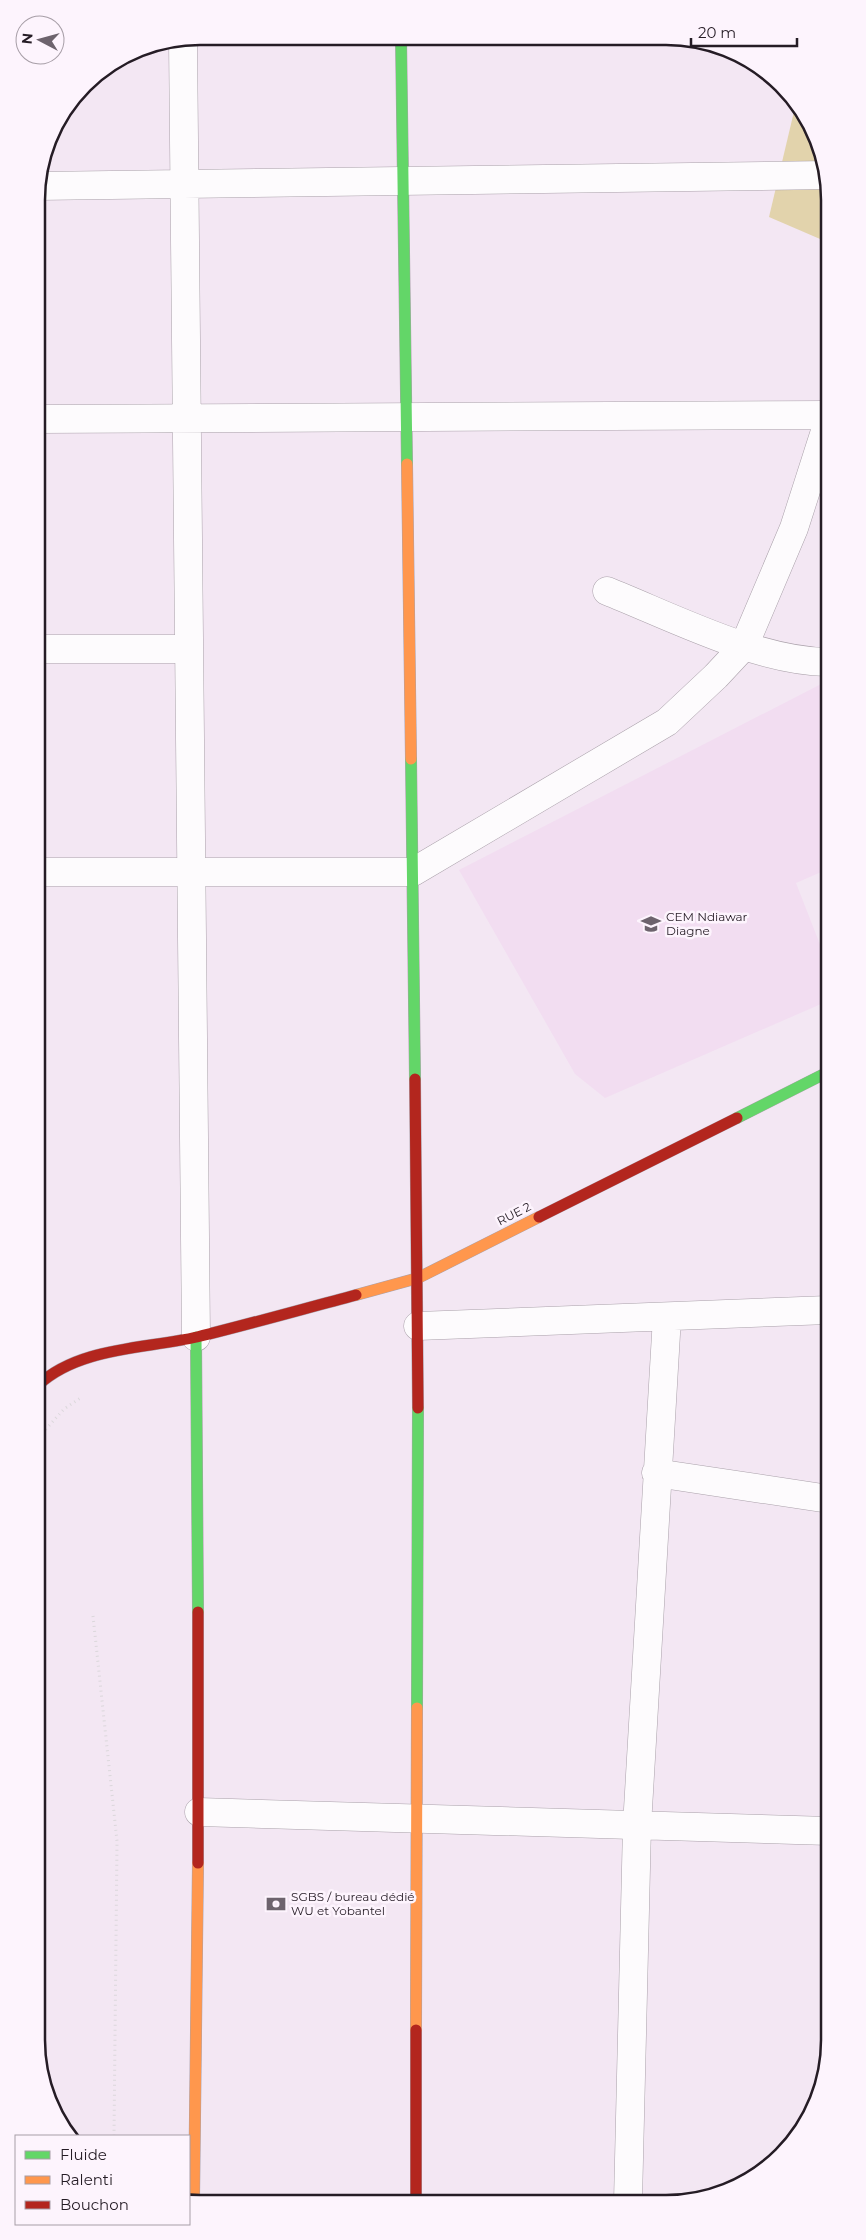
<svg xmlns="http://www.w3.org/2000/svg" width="866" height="2240" font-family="Montserrat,sans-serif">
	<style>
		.built { fill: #f2ddf1 }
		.green { fill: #e2d3ac }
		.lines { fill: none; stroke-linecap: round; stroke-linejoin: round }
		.street-casing { stroke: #aaa1aa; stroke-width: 29 }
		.fast-casing { stroke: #aaa1aa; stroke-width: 12 }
		.slow-casing { stroke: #aaa1aa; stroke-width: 12 }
		.jam-casing { stroke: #aaa1aa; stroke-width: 12 }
		.path { stroke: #dbd7db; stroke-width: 3; stroke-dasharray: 1 4; stroke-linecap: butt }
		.street { stroke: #fdfbfd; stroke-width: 28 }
		.fast { stroke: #63d668; stroke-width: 11 }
		.slow { stroke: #ff974d; stroke-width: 11 }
		.jam { stroke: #b3261e; stroke-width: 11 }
		.labels { text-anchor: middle; stroke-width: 5; stroke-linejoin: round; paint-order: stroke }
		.poi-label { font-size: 12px; fill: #251c25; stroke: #fdf4fd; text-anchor: start }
		.street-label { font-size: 12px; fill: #251c25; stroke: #fdf4fd }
		.rim { fill: none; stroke: #251c25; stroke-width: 2.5 }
	</style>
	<rect width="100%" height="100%" fill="#f3e7f3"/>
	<path class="built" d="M827,681L828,869L796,883L828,965V1001L605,1098L575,1074L459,870Z"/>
	<path class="green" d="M796,103L808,118L827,168V242L769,217Z"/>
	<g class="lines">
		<defs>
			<path id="street" d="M183,40L196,1337
				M38,186L827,175
				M37,419L827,415
				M607,591C672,617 757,661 827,662
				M37,649H189
				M38,872H413L667,722L716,676L744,646L794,528L827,425
				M418,1326L828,1310
				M656,1473L829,1499
				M199,1812L829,1831
				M628,2201L637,1826L667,1317"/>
			<path id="fast" d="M401,38L407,464
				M411,759L415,1079
				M737,1118L828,1072
				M196,1337L198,1612
				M417,1708L418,1408"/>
			<path id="slow" d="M407,464L411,759
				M356,1295L418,1278L539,1217
				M416,2030L417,1708
				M194,2201L198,1863"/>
			<path id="jam" d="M415,1079L418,1408
				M539,1217L737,1118
				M38,1385C79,1347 144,1349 197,1337C250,1324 303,1309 356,1295
				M198,1612V1863
				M416,2201V2030"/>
		</defs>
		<use href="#street" class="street-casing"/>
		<use href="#fast" class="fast-casing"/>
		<use href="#slow" class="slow-casing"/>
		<use href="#jam" class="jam-casing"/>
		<path class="path" d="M39,1437L64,1409L82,1397
			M93,1616L117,1841L114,2136"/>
		<use href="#street" class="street"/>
		<use href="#fast" class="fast"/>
		<use href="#slow" class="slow"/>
		<use href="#jam" class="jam"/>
	</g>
	<defs>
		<symbol id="school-bare" viewBox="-9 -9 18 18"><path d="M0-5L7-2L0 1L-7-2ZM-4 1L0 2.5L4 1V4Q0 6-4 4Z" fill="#6d636d" stroke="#fdf4fd" stroke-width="2.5" paint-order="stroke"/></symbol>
		<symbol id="bank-bare" viewBox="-9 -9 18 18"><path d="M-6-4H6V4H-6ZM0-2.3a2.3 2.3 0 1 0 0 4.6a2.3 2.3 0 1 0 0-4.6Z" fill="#6d636d" stroke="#fdf4fd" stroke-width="2.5" paint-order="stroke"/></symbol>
	</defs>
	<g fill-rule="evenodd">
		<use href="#school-bare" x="637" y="910" width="28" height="28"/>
		<use href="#bank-bare" x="262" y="1890" width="28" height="28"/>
	</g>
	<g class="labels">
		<g class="poi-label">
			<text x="666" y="921">CEM Ndiawar<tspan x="666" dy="14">Diagne</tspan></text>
			<text x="291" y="1901">SGBS / bureau dédié<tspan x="291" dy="14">WU et Yobantel</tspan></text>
		</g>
		<g class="street-label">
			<text transform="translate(514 1214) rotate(-27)" y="4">RUE 2</text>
		</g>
	</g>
	<path d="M0 0H866V2240H0ZM200 45H666A155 155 0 0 1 821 200V2040A155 155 0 0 1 666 2195H200A155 155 0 0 1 45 2040V200A155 155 0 0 1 200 45Z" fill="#fdf4fd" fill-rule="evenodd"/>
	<path class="rim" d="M200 45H666A155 155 0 0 1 821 200V2040A155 155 0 0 1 666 2195H200A155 155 0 0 1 45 2040V200A155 155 0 0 1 200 45Z"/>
	<rect x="15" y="2135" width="175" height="90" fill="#fdf4fd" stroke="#a79ea7"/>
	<rect x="25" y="2151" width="25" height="8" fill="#63d668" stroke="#a79ea7"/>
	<text x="60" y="2160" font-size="15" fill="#251c25">Fluide</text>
	<rect x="25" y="2176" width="25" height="8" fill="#ff974d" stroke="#a79ea7"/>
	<text x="60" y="2185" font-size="15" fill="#251c25">Ralenti</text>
	<rect x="25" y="2201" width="25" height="8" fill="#b3261e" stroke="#a79ea7"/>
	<text x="60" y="2210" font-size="15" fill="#251c25">Bouchon</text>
	<g transform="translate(40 40) rotate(276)"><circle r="24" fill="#fdf4fd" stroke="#a79ea7"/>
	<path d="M0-4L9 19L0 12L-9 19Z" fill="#6d636d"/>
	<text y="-8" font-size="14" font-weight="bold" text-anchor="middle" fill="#251c25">N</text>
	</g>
	<path d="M691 38v8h106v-8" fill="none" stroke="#251c25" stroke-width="2.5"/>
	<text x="698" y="38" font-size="15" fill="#251c25" stroke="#fdf4fd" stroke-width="4" paint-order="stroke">20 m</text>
</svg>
